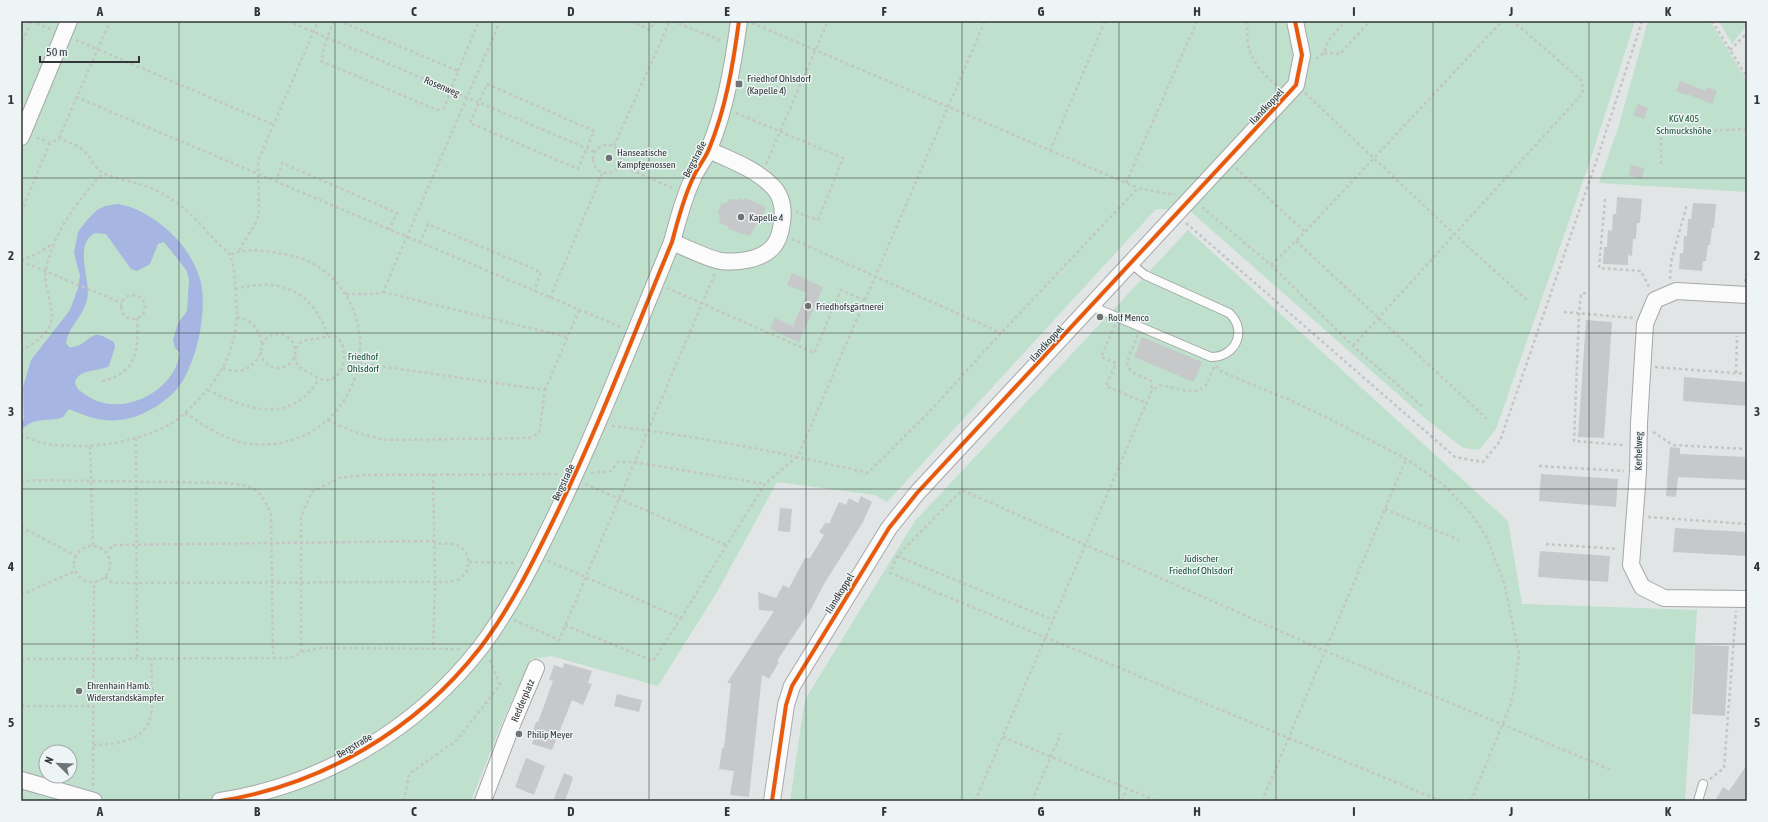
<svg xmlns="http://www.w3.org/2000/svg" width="1768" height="822" font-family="'Asap Condensed',sans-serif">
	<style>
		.green { fill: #bee0cc; fill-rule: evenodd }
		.water { fill: #a7b5e2; fill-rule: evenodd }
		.building { fill: #c6c8c9 }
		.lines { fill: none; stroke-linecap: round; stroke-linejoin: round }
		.service-casing { stroke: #a6a8a9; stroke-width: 10 }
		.minor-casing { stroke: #a6a8a9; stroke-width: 18 }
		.path { stroke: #c4c5c5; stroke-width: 2.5; stroke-dasharray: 3 3; stroke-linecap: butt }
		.service { stroke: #fbfbfb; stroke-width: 8 }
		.minor { stroke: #fbfbfb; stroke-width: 16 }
		.cycleway-casing { stroke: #edf4f5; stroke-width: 6 }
		.cycleway { stroke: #e8590c; stroke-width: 4 }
		.grid { fill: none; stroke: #333636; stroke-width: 1; stroke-opacity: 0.55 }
		.poi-dot { fill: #707374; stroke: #edf4f5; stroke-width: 1.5 }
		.labels { text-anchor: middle; stroke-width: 3; stroke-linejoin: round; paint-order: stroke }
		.poi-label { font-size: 10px; fill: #333636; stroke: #edf4f5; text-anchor: start }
		.street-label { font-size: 10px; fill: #333636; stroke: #edf4f5 }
		.park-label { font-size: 10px; fill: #1d5437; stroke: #edf4f5 }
		.neatline { fill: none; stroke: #333636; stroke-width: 1.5 }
		.grid-label { font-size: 13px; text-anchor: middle; font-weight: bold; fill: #333636 }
	</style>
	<rect width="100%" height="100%" fill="#e2e5e6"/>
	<path class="green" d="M21,21H1635L1588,167L1496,429L1479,450L1463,448L1426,419L1189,210L1156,209L887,502L875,495L777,482L717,592L658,686L551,656L531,659L503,720L471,801H21ZM46,752H70V776H46Z
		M1648,21H1710L1747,81V192L1599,183L1619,125Z
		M1719,21H1747V25L1732,44Z
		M1188,230L1508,521L1522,604L1697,610L1685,801H790L804,705L806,698L915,521Z"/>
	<path class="water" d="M118,204C136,207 151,216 164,227C181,241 193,257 200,279C208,308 198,356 182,382C170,401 142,418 119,420C101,422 85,416 69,409L63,417C48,423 36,415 21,430V421L24,419L23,387L31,360L70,310L78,288L80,276L74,253L78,232L87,220L97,210L105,206ZM95,233L106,234L131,269L137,271L150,264L158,244L164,242L187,271L189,280L187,311L178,323L173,340L175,348L180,353C174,393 120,419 86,395C80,391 76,389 75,381C81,368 99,372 109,366L115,347L114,342C110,340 104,336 99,335C90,333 83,349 69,347L66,343C69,324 86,316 88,293C88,275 75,243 95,233Z"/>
	<path class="building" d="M1680,81L1706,91L1707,87L1717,91L1712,104L1687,94L1686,95L1676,91Z
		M1638,104L1648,108L1644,119L1633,115Z
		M1631,165L1644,168L1642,179L1629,176Z
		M1617,197L1642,199L1640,223H1637L1636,239H1633L1632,256L1628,255V265L1603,264L1604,247H1607L1608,230L1612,231L1613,214H1616Z
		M740,198L744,200L745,198L766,207L762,218L760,217L750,236L744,234V235L727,228L728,226L719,223L721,217L719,216L720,214L717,213L722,203L724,204L731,199L739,200Z
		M1693,203L1716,204L1714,228H1712L1710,245H1708L1706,261H1703L1702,271L1679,269L1680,253H1683L1684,236H1687L1688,219H1691Z
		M792,273L823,287L799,342L770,329L775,318L793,326L807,293L787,285Z
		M1586,320L1612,322L1604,438L1578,437Z
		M1142,337L1202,362L1194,382L1134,357Z
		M1684,377L1747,382V406L1683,401Z
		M1670,447L1680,448V454L1747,457V480L1678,477L1676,497L1666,496Z
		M1541,474L1618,479L1616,507L1539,501Z
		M861,496L872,502L863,522L824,584L810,611L777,661L779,662L769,679L762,675L749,797L730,795L734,771L719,769L722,748H724L731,683H727L774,611L759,610L758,592L776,598L783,585L789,588L805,558H810L824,535L819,532L826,522L829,524L839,502L846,505L849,498L858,503Z
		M780,508L792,509L790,532L778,531Z
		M1675,528L1747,532V556L1673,552Z
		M1540,551L1610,556L1608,582L1538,577Z
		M1695,645L1729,646L1725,716L1692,714Z
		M564,663L592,671L588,683L592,684L583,705L572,700L552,750L532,744L534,738L531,736L536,722H538L553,681L549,680L554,665L563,668Z
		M617,694L642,700L639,712L614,706Z
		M526,758L545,766L534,795L515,787Z
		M1747,765V801H1715L1723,787L1729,791Z
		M564,773L573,777L571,784L565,801H553Z"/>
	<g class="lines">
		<defs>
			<path id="service" d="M1091,306L1211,357C1236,357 1248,330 1229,313L1145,275L1130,263
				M1698,801L1703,784"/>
			<g id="minor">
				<path d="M21,137L69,21"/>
				<path d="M672,242C687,248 706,258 721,261C737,263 760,260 772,248C779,241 781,231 782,222C784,210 782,195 772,186C756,169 730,160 709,150"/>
				<path d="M1747,295L1676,291L1655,300L1645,324L1639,423L1638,472L1631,565L1642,587L1664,598L1747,599"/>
				<path d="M21,780L94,801"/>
				<path d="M220,801C322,785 416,730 480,648C509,610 531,566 552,523C597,431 633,336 672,242C678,220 683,199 693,178C697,168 705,159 709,149C726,108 733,65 739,21"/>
				<path id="s1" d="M483,801L511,727L536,668"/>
				<path d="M772,801L786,705L792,686L889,528L917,493L1296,85L1302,55L1295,21"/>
			</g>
		</defs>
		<use href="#service" class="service-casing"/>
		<use href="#minor" class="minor-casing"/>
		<path class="path" d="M31,21L51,29
			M288,21L595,152
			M334,21L327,37L321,61L437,110L444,108L458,71L340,21
			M631,21L650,30L654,21
			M673,21L722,41
			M1248,21C1244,50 1254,68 1277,85
			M1712,21L1747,77
			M752,23L1138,188
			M76,40L274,125
			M21,47L31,21
			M1730,50L1747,33
			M1324,53L1340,54L1370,21
			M1316,59L1324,53L1328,41L1345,21
			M458,71L479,21
			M487,84L594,131L578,169L470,123Z
			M1305,93L1455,235L1527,300
			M76,97L623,328
			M736,113L843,158L818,220L796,212
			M59,138L110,21
			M593 159a14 14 0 1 1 28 0a14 14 0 1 1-28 0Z
			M614,146L670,21
			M1050,151L1105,21
			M766,164L828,21
			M1661,164V133L1747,129
			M620,165L674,189
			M1236,168L1305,232
			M276,182L282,163L397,213L389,230
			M1126,183L1197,21
			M1605,199L1599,268L1641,271L1649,287
			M1202,207L1271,265L1353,346L1423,407
			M21,212L50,143
			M1186,223L1455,457L1483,462L1500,441L1596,162L1642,21
			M792,239L1001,333
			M1296,241L1487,419
			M420,243L428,224L541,272L534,291
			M239,250L254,226L259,215L258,161L318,21
			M21,260L37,254L52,244
			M21,261L122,303
			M1271,265L1305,232L1502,21
			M1670,279L1671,262L1687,204
			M1745,282L1747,271
			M667,288L814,353L841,290L865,301
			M235,289C281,277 312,290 328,336
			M383,292L567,337
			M1586,293L1581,294L1579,314L1574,441L1624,445
			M346,294H375L383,292L500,21
			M121 307a12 12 0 1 1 24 0a12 12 0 1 1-24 0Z
			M550,298L603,172
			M1564,312L1633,318
			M237,317C252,320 260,329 262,345
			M1115,325L1101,357L1116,363L1106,386L1146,403
			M261 351a17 17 0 1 1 34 0a17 17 0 1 1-34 0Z
			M1138,335L1129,356L1127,366L1132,372L1151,381L1152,390
			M1353,346L1583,93L1582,81L1513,21
			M21,351C27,347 33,344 39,339C66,318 41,294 46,268C55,230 77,202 103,173
			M295,356C296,366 301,369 310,373C315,376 321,381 327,380C346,379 350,345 335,336L306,340L301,342L295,350
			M1216,366L1222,372L1285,398L1326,417L1406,459L1444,485L1472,515L1486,536L1504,582L1519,654L1515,686L1510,706L1471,801
			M1655,367L1747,374
			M223,368C240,375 254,369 261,352
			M1736,373L1737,336
			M102,381C137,373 139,350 137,318
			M208,390C248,410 291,425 319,379
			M545,390L579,310
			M185,413C204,425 223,439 244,443C335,459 395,355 338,284C324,268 305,257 283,254C266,251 246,247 230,255
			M328,420L354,432L386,440L529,438L539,433L545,390L344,361
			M612,426C698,436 784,453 868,473L932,409L1001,333L1138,188L1175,195
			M1653,432L1673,445L1747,449
			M21,434C39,446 58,445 79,446C110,446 144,439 172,423C181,418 189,409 197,401C227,370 240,340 236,295C235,285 235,262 229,254C224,248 217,243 212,237C188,211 177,198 143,185C133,182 109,177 103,173C95,168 91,158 85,152C78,145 68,142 59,138L50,143L36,137
			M136,438L137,658
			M90,446L93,546
			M1539,466L1624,471
			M591,473L611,471L618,462H635L765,484
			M433,474L435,582L433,649
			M21,483L30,480L226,483C254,486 260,488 271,514L273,658
			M585,484L726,545
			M1385,509L1459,540
			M1648,517L1747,524
			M21,527L76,556
			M1546,544L1618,549
			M74 564a18 18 0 1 1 36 0a18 18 0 1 1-36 0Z
			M105,553L114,545L434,541
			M897,556L1053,620
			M548,561L681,618L765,484L798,456L985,21
			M469,562L516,563
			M105,577L113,583L435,582C443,582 453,583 459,579C472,572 471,552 459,546C452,542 442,544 434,544
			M21,595L75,571
			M514,620L559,640L715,273
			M565,625L653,661L681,618
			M301,652V516L312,492L339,478L365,475L560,474
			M21,659L273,658H287L296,656L301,652L320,648L460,649
			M21,706H93
			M1003,737L1157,801
			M93,745C162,743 153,715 151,658
			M1710,779L1724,768L1736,611
			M93,786L94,582
			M404,801L409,774L457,740L500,685L489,658
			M975,801L1152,390L1161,385L1187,391H1198L1206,385L1214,367
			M1032,801L1061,733
			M1122,801L1127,789
			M1262,801L1406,459
			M1441,801L890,573L897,556L962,490L1325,651L1612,770"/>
		<use href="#service" class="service"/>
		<use href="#minor" class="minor"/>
		<defs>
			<path id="cycleway" d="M220,801C322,785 416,730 480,648C509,610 531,566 552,523C597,431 633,336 672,242C678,220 683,199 693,178C697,168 705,159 709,149C726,108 733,65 739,21
				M772,801L786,705L792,686L889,528L917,493L1296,85L1302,55L1295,21"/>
		</defs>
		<use href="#cycleway" class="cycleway-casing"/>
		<use href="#cycleway" class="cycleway"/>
	</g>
	<path class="grid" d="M179,21V801M335,21V801M492,21V801M649,21V801M806,21V801M962,21V801M1119,21V801M1276,21V801M1433,21V801M1589,21V801M21,178H1747M21,333H1747M21,489H1747M21,644H1747"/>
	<g class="poi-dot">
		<rect x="735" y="80" width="8" height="8" rx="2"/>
		<circle cx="609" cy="158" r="4"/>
		<circle cx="741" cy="217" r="4"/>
		<circle cx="808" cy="306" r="4"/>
		<circle cx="1100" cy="317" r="4"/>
		<circle cx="79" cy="691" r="4"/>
		<circle cx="519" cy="734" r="4"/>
	</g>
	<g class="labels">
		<g class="poi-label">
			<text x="747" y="82">Friedhof Ohlsdorf<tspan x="747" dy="12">(Kapelle 4)</tspan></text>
			<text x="617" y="156">Hanseatische<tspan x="617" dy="12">Kampfgenossen</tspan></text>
			<text x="749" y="221">Kapelle 4</text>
			<text x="816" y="310">Friedhofsgärtnerei</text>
			<text x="1108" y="321">Rolf Menco</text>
			<text x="87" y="689">Ehrenhain Hamb.<tspan x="87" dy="12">Widerstandskämpfer</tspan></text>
			<text x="527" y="738">Philip Meyer</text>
		</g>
		<g class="street-label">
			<text transform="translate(442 86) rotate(23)" y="4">Rosenweg</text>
			<text transform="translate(1266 106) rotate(-47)" y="4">Ilandkoppel</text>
			<text transform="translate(694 159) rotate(-63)" y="4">Bergstraße</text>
			<text transform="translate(1046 343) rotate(-48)" y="4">Ilandkoppel</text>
			<text transform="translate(1638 451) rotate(-89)" y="4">Kerbelweg</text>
			<text transform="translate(563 482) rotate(-65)" y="4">Bergstraße</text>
			<text transform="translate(839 593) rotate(-58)" y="4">Ilandkoppel</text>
			<text dy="4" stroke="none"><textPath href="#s1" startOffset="108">Redderplatz</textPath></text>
			<text transform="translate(354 745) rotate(-30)" y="4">Bergstraße</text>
		</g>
		<g class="park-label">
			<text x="1684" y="122">KGV 405<tspan x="1684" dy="12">Schmuckshöhe</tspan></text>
			<text x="363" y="360">Friedhof<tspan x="363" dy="12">Ohlsdorf</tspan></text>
			<text x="1201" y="562">Jüdischer<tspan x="1201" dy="12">Friedhof Ohlsdorf</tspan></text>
		</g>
	</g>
	<rect width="1768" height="822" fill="none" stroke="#edf4f5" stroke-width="44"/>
	<g transform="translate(58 764) rotate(293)"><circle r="19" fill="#edf4f5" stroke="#a3a8a9"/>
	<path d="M0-3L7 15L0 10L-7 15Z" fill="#707374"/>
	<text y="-6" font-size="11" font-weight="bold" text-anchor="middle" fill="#333636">N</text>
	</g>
	<path d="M40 56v6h99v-6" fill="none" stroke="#333636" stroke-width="2"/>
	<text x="46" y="56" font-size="12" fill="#333636" stroke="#edf4f5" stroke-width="3" paint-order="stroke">50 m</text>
	<rect x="22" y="22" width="1724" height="778" class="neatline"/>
	<g class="grid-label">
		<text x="100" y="16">A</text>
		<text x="257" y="16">B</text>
		<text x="414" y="16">C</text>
		<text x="571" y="16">D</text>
		<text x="727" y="16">E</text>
		<text x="884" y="16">F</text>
		<text x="1041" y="16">G</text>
		<text x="1197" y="16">H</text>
		<text x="1354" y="16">I</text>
		<text x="1511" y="16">J</text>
		<text x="1668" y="16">K</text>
		<text x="11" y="104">1</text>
		<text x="1757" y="104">1</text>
		<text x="11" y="260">2</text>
		<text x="1757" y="260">2</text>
		<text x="11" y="416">3</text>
		<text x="1757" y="416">3</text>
		<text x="11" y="571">4</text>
		<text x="1757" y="571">4</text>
		<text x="11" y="727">5</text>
		<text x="1757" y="727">5</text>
		<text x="100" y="816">A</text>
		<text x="257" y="816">B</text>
		<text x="414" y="816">C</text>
		<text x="571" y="816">D</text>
		<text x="727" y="816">E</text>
		<text x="884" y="816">F</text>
		<text x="1041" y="816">G</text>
		<text x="1197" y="816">H</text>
		<text x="1354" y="816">I</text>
		<text x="1511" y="816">J</text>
		<text x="1668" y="816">K</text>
	</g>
</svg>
